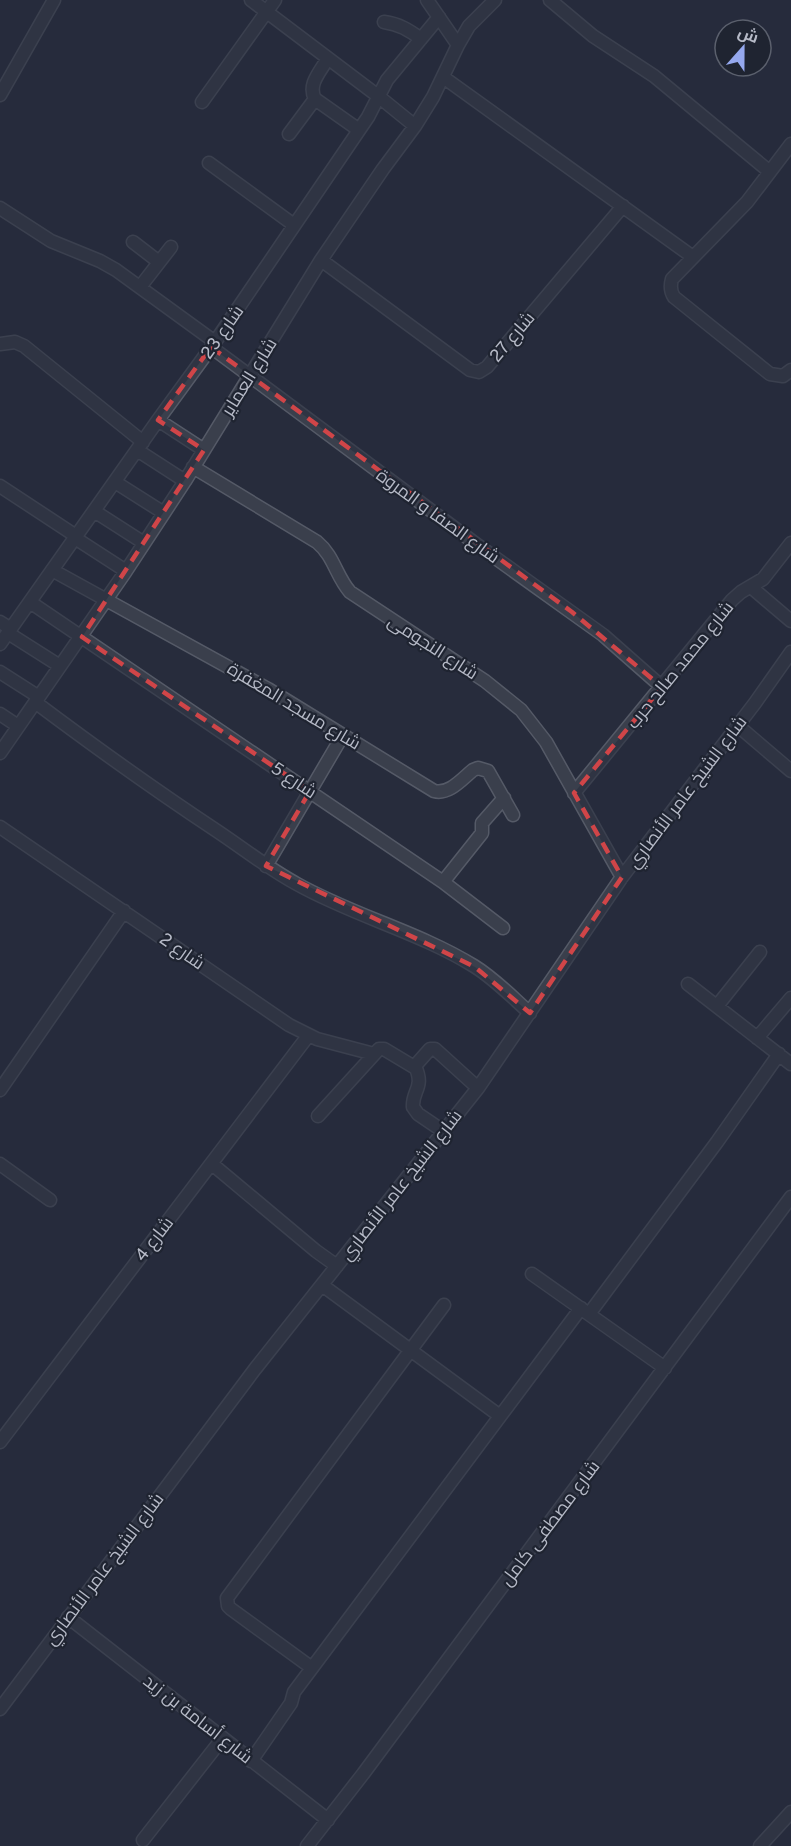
<svg xmlns="http://www.w3.org/2000/svg" width="791" height="1846" font-family="Overpass,Cairo,sans-serif">
	<style>
		.lines { fill: none; stroke-linecap: round; stroke-linejoin: round }
		.street-casing { stroke: #555a67; stroke-width: 15 }
		.street { stroke: #3a3f4c; stroke-width: 12 }
		.marked { fill: none; stroke: #d04548; stroke-width: 4.5; stroke-dasharray: 12 8; stroke-linejoin: round }
		.labels { text-anchor: middle; stroke-width: 4.5; stroke-linejoin: round; paint-order: stroke }
		.street-label { font-size: 18px; fill: #b6bac7; stroke: #1f2431 }
	</style>
	<rect width="100%" height="100%" fill="#272c3c"/>
	<g class="lines">
		<defs>
			<path id="street" d="M251,0L378,96L415,126
				M427,0L458,45
				M550,0L593,36L654,76L770,172
				M384,22C399,24 409,30 421,39
				M328,58C321,71 307,84 315,99L359,130
				M443,77L693,257
				M0,95L54,0
				M202,102L275,0
				M289,134L315,99
				M791,144L747,202L672,279C670,286 670,291 674,297L770,374L783,376L791,370
				M209,163L294,225
				M0,208L51,241L100,261L116,270L215,342
				M133,242L159,262
				M321,260L470,370L479,372L487,367L623,206
				M140,287L171,247
				M0,344L15,342L24,346L143,442
				M211,347L476,544L603,635L662,687
				M158,420L204,450
				M137,450L185,481
				M193,467L317,542C334,556 336,576 350,592L485,681L521,710L546,742L622,877
				M115,482L164,513
				M0,486L76,536
				M94,511L144,543
				M75,538L126,571
				M52,570L268,689L434,791C449,795 462,779 473,770L478,768L488,771L513,815
				M751,587L791,621
				M30,602L443,882L503,928
				M0,622L11,629
				M8,633L60,666
				M0,644L158,420L215,342L368,117L387,80L439,17
				M0,672L39,697
				M35,702C95,747 155,790 217,831C244,849 269,869 297,884C354,916 419,932 474,966C495,979 512,997 530,1013
				M0,714L18,726
				M737,725L791,771
				M0,753L126,571L185,481L321,260L383,169L415,126L433,97L458,45L469,26L495,0
				M574,793L732,600L741,592L763,579L791,543
				M0,827L289,1025L317,1039L374,1054
				M266,866L343,735
				M443,882L482,833V823L504,798
				M688,984L791,1064
				M717,1006L760,952
				M757,1038L791,998
				M415,1066C425,1088 412,1090 413,1107L418,1114L443,1131
				M0,1090L124,911
				M318,1116L379,1049H384L414,1067L430,1049H435L478,1088
				M0,1164L50,1200
				M212,1164L316,1251L337,1266
				M532,1274L665,1368
				M322,1285L500,1416
				M589,1314L717,1142L779,1054
				M0,1442L308,1036
				M68,1617L328,1820
				M312,1668L231,1609L228,1606L227,1598L444,1305
				M0,1709L255,1369L478,1088L622,877L755,703L791,652
				M251,1761L291,1703L294,1692L312,1668L581,1308
				M143,1840L222,1739
				M307,1846L363,1774L791,1197
				M760,1846L791,1812"/>
		</defs>
		<use href="#street" class="street-casing"/>
		<use href="#street" class="street"/>
	</g>
	<path d="M0 0H791V1846H0ZM211,347L572,612L662,687L574,793L622,877L530,1013L475,967L266,866L310,791L82,637L204,450L158,420Z" fill="#272c3c" fill-opacity=".55" fill-rule="evenodd"/>
	<path class="marked" d="M211,347L572,612L662,687L574,793L622,877L530,1013L475,967L266,866L310,791L82,637L204,450L158,420Z"/>
	<g class="labels">
		<g class="street-label">
			<text transform="translate(222 332) rotate(-55)" y="6">شارع 23</text>
			<text transform="translate(512 337) rotate(-50)" y="6">شارع 27</text>
			<text transform="translate(249 377) rotate(-58)" y="6">شارع العماير</text>
			<text transform="translate(438 516) rotate(36)" y="6">شارع الصفا و المروة</text>
			<text transform="translate(433 647) rotate(33)" y="6">شارع النجومى</text>
			<text transform="translate(680 665) rotate(-51)" y="6">شارع محمد صالح حرب</text>
			<text transform="translate(294 706) rotate(31)" y="6">شارع مسجد المغفرة</text>
			<text transform="translate(294 780) rotate(34)" y="6">شارع 5</text>
			<text transform="translate(687 792) rotate(-53)" y="6">شارع الشيخ عامر الأنصاري</text>
			<text transform="translate(182 951) rotate(35)" y="6">شارع 2</text>
			<text transform="translate(401 1185) rotate(-52)" y="6">شارع الشيخ عامر الأنصاري</text>
			<text transform="translate(154 1239) rotate(-52)" y="6">شارع 4</text>
			<text transform="translate(550 1523) rotate(-53)" y="6">شارع مصطفى كامل</text>
			<text transform="translate(104 1569) rotate(-53)" y="6">شارع الشيخ عامر الأنصاري</text>
			<text transform="translate(198 1719) rotate(38)" y="6">شارع أسامة بن زيد</text>
		</g>
	</g>
	<g transform="translate(743 48) rotate(21)"><circle r="28" fill="#1f2431" stroke="#5b606d" stroke-width="1.5"/>
	<path d="M0-4.5L10 22L0 15L-10 22Z" fill="#95a8ee"/>
	<text y="-9" font-size="16" font-weight="bold" text-anchor="middle" fill="#b6bac7">ش</text>
	</g>
</svg>
